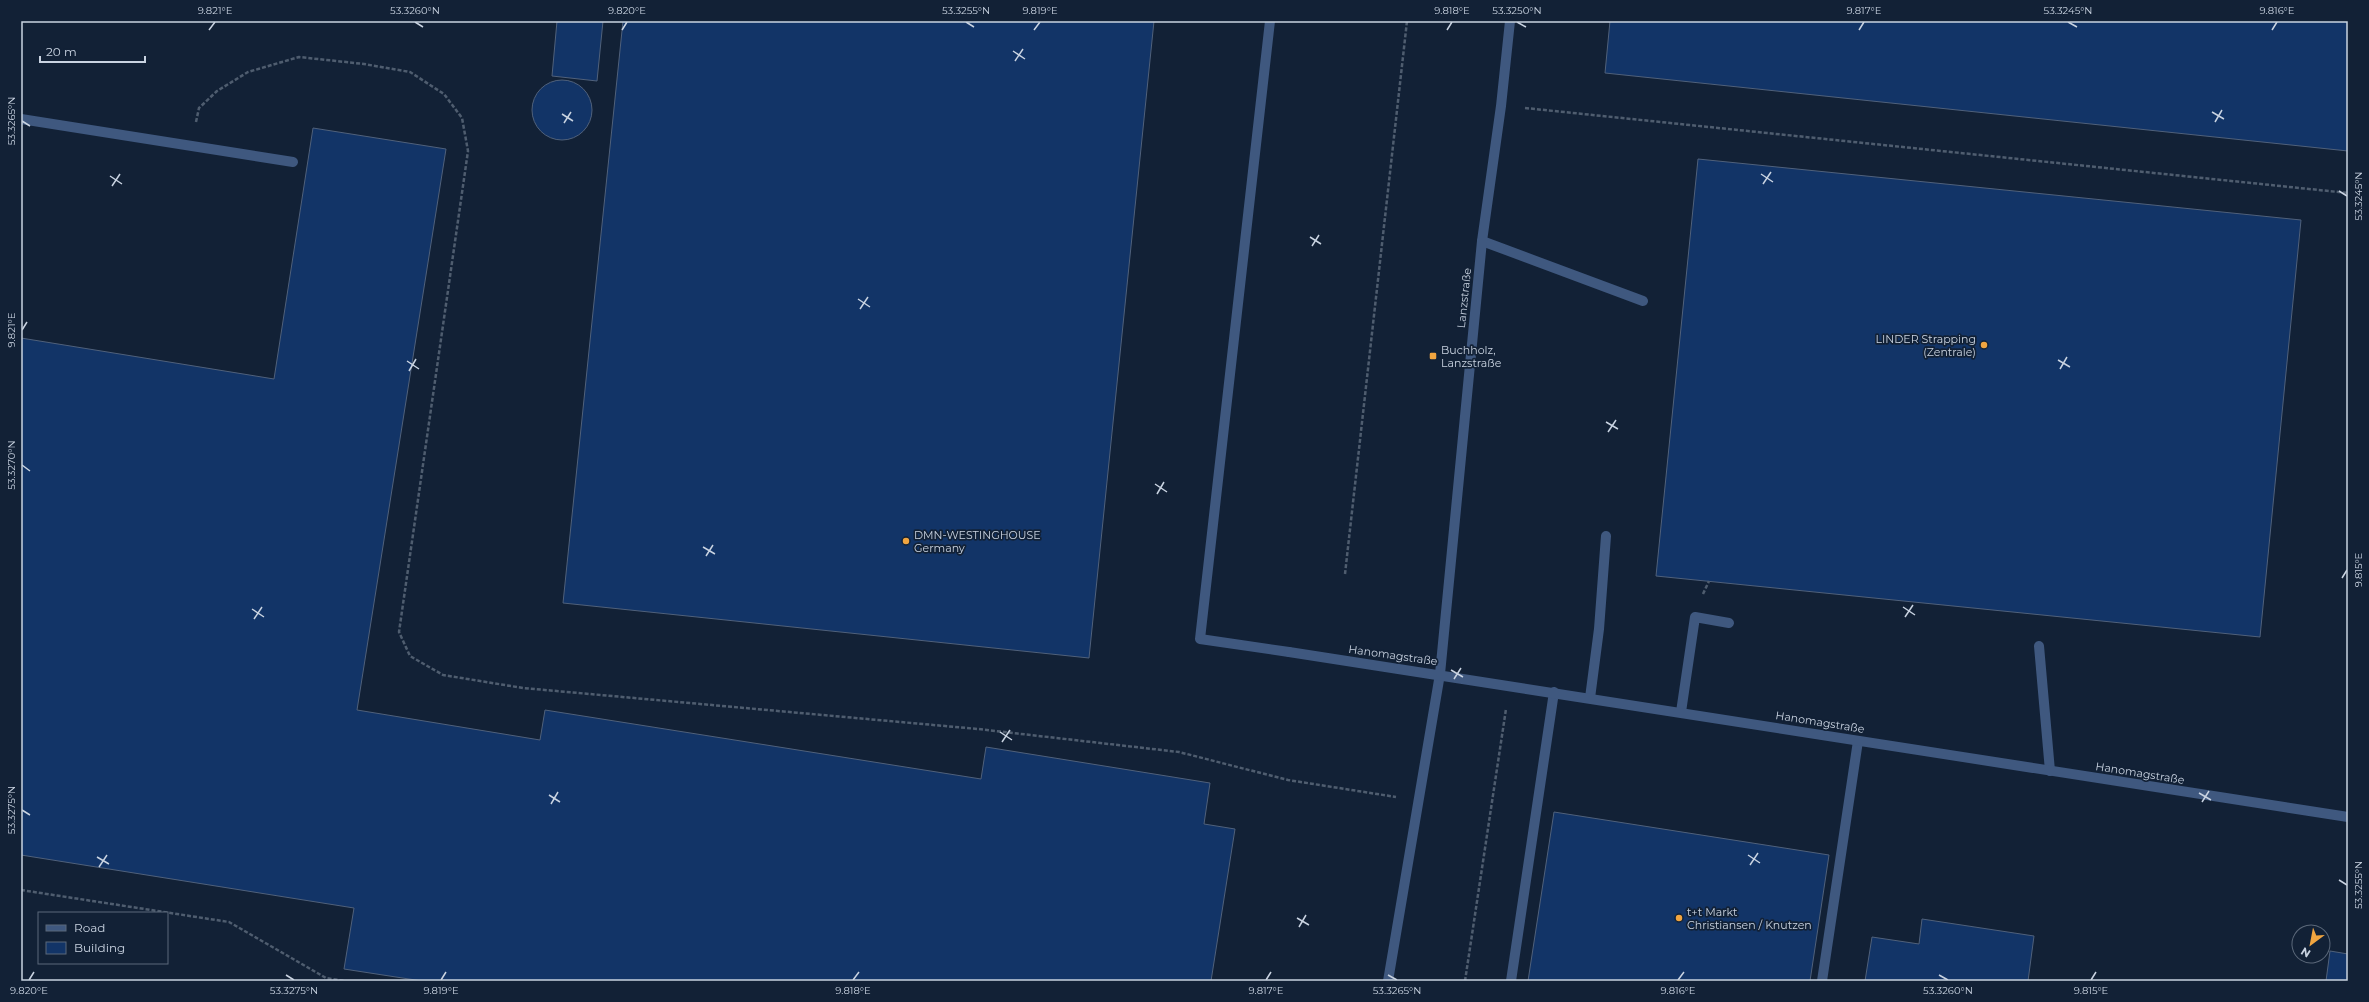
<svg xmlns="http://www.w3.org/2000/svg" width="2369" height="1002" font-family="Montserrat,sans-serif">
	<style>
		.building { fill: #123467; stroke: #50617b }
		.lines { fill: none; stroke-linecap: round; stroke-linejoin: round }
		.path { stroke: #4f5d6f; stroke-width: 2.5; stroke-dasharray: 4 2; stroke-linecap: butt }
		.service { stroke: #3f587f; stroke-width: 10 }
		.minor { stroke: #3f587f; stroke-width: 10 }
		.ticks { fill: none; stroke: #c9d3e1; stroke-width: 1.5 }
		.poi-dot { fill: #f1a540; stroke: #122136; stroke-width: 1.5 }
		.labels { text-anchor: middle; stroke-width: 3.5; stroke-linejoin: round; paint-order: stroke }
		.street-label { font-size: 11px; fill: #c9d3e1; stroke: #122136 }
		.poi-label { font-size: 11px; fill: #c9d3e1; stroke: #122136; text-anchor: start }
		.neatline { fill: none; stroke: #c9d3e1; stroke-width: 1.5 }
		.ticks-label { font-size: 10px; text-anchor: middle; fill: #c9d3e1 }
	</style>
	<rect width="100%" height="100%" fill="#122136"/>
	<path class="building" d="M557,21H603L597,81L552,76Z
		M623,21H1154L1089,658L563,603Z
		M1610,21H2348V151L1605,73Z
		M532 110a30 30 0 1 1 60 0a30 30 0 1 1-60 0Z
		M313,128L446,149L357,710L540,740L545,710L981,779L986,747L1210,783L1204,824L1235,829L1211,981H422L344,969L354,908L21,855V338L274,379Z
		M1698,159L2301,220L2260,637L1656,576Z
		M1554,812L1829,855L1810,981H1528Z
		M1922,919L2034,936L2028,981H1865L1872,937L1919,944Z
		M2330,951L2348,954V981H2326Z"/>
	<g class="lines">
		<path class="path" d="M1525,108L2348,193
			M196,122L199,108L217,91L248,72L299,57L364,64L410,72L444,94L462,118L468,151L399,632L410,656L443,675L523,688L978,729L1179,752L1288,780L1396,797
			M1345,574L1407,21
			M1703,594L1709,581
			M21,890L229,922L326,978L345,981
			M1465,981L1506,709"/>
		<path class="service" d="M1270,21L1200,639L1289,652
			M21,119L293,162
			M1482,241L1643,301
			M2039,646L2050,771
			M1590,698L1599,629L1606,536
			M1681,712L1695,617L1729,623
			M1388,981L1440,674
			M1511,981L1554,692
			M1822,981L1858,741"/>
		<path class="minor" d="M1289,652L2348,817
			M1440,674L1482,241L1501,106L1510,21"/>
	</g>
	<path class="ticks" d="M415,22L423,27M966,22L974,27M1517,22L1526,27M2068,22L2077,27M209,30L215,22M622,30L627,22M1034,30L1040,22M1447,30L1452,22M1859,30L1864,22M2272,30L2277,22M1013,51L1025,59M1015,61L1023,49M2212,112L2224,119M562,114L573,121M22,121L30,126M2215,122L2222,110M564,123L571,112M1761,174L1773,182M110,176L122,184M1763,184L1771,172M112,186L120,174M2339,191L2347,196M1310,237L1321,244M1312,246L1319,235M858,299L870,307M860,309L868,297M22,330L27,322M2058,360L2070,367M407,361L419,369M2060,369L2067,357M409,371L416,359M1606,422L1618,429M1608,432L1616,420M22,465L30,471M1155,484L1167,492M1157,494L1164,482M703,547L715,554M706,556L713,545M2342,578L2347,570M1903,607L1915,615M252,609L264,617M1905,617L1913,605M254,619L262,607M1451,670L1463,677M1454,679L1461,668M1000,732L1012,740M1002,742L1010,730M2199,793L2211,800M549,795L560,802M2202,802L2209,791M551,804L558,792M22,810L30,815M1748,855L1760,863M97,857L109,864M1750,865L1758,853M99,867L107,855M2339,880L2347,885M1297,918L1309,925M1299,927L1306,915M286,975L294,980M1388,975L1397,980M1939,975L1948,980M29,980L34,972M441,980L446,972M853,980L859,972M1266,980L1271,972M1678,980L1684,972M2091,980L2096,972"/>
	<g class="poi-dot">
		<circle cx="1984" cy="345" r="4"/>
		<rect x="1429" y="352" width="8" height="8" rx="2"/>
		<circle cx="906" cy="541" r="4"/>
		<circle cx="1679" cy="918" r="4"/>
	</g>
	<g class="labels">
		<g class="street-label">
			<text transform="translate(1464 298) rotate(-84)" y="4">Lanzstraße</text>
			<text transform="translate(1393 655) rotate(8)" y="4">Hanomagstraße</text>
			<text transform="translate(1820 722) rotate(9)" y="4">Hanomagstraße</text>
			<text transform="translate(2140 773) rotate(9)" y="4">Hanomagstraße</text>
		</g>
		<g class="poi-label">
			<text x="1976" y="343" text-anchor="end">LINDER Strapping<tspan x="1976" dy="13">(Zentrale)</tspan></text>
			<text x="1441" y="354">Buchholz,<tspan x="1441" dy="13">Lanzstraße</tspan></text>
			<text x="914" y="539">DMN-WESTINGHOUSE<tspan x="914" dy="13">Germany</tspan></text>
			<text x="1687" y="916">t+t Markt<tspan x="1687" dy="13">Christiansen / Knutzen</tspan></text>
		</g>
	</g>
	<rect width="2369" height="1002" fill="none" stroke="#122136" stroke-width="44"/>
	<rect x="38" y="912" width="130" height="52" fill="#122136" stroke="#5b687a"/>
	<rect x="46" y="925" width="20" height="6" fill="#3f587f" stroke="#5b687a"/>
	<text x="74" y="932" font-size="12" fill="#c9d3e1">Road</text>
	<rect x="46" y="942" width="20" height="12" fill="#123467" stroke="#5b687a"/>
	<text x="74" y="952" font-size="12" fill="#c9d3e1">Building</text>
	<g transform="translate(2311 944) rotate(212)"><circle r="19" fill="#122136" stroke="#5b687a"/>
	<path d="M0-3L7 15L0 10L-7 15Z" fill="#f1a540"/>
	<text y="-6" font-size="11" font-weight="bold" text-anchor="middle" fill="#c9d3e1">N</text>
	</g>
	<path d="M40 56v6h105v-6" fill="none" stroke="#c9d3e1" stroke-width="2"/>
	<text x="46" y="56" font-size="12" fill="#c9d3e1" stroke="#122136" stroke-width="3" paint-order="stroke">20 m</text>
	<rect x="22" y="22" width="2325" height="958" class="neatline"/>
	<g class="ticks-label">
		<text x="215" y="14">9.821°E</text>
		<text x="415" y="14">53.3260°N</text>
		<text x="627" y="14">9.820°E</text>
		<text x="966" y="14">53.3255°N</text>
		<text x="1040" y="14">9.819°E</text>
		<text x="1452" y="14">9.818°E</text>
		<text x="1517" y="14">53.3250°N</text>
		<text x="1864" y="14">9.817°E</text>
		<text x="2068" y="14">53.3245°N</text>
		<text x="2277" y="14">9.816°E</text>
		<text transform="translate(11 121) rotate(-90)" y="4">53.3265°N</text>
		<text transform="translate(2358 196) rotate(-90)" y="4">53.3245°N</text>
		<text transform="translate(11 330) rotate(-90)" y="4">9.821°E</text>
		<text transform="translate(11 465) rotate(-90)" y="4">53.3270°N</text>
		<text transform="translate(2358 570) rotate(-90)" y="4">9.815°E</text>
		<text transform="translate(11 810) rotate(-90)" y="4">53.3275°N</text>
		<text transform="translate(2358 885) rotate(-90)" y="4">53.3255°N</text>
		<text x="29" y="994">9.820°E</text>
		<text x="294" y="994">53.3275°N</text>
		<text x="441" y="994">9.819°E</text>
		<text x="853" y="994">9.818°E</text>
		<text x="1266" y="994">9.817°E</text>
		<text x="1397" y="994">53.3265°N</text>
		<text x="1678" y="994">9.816°E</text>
		<text x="1948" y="994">53.3260°N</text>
		<text x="2091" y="994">9.815°E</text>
	</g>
</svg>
